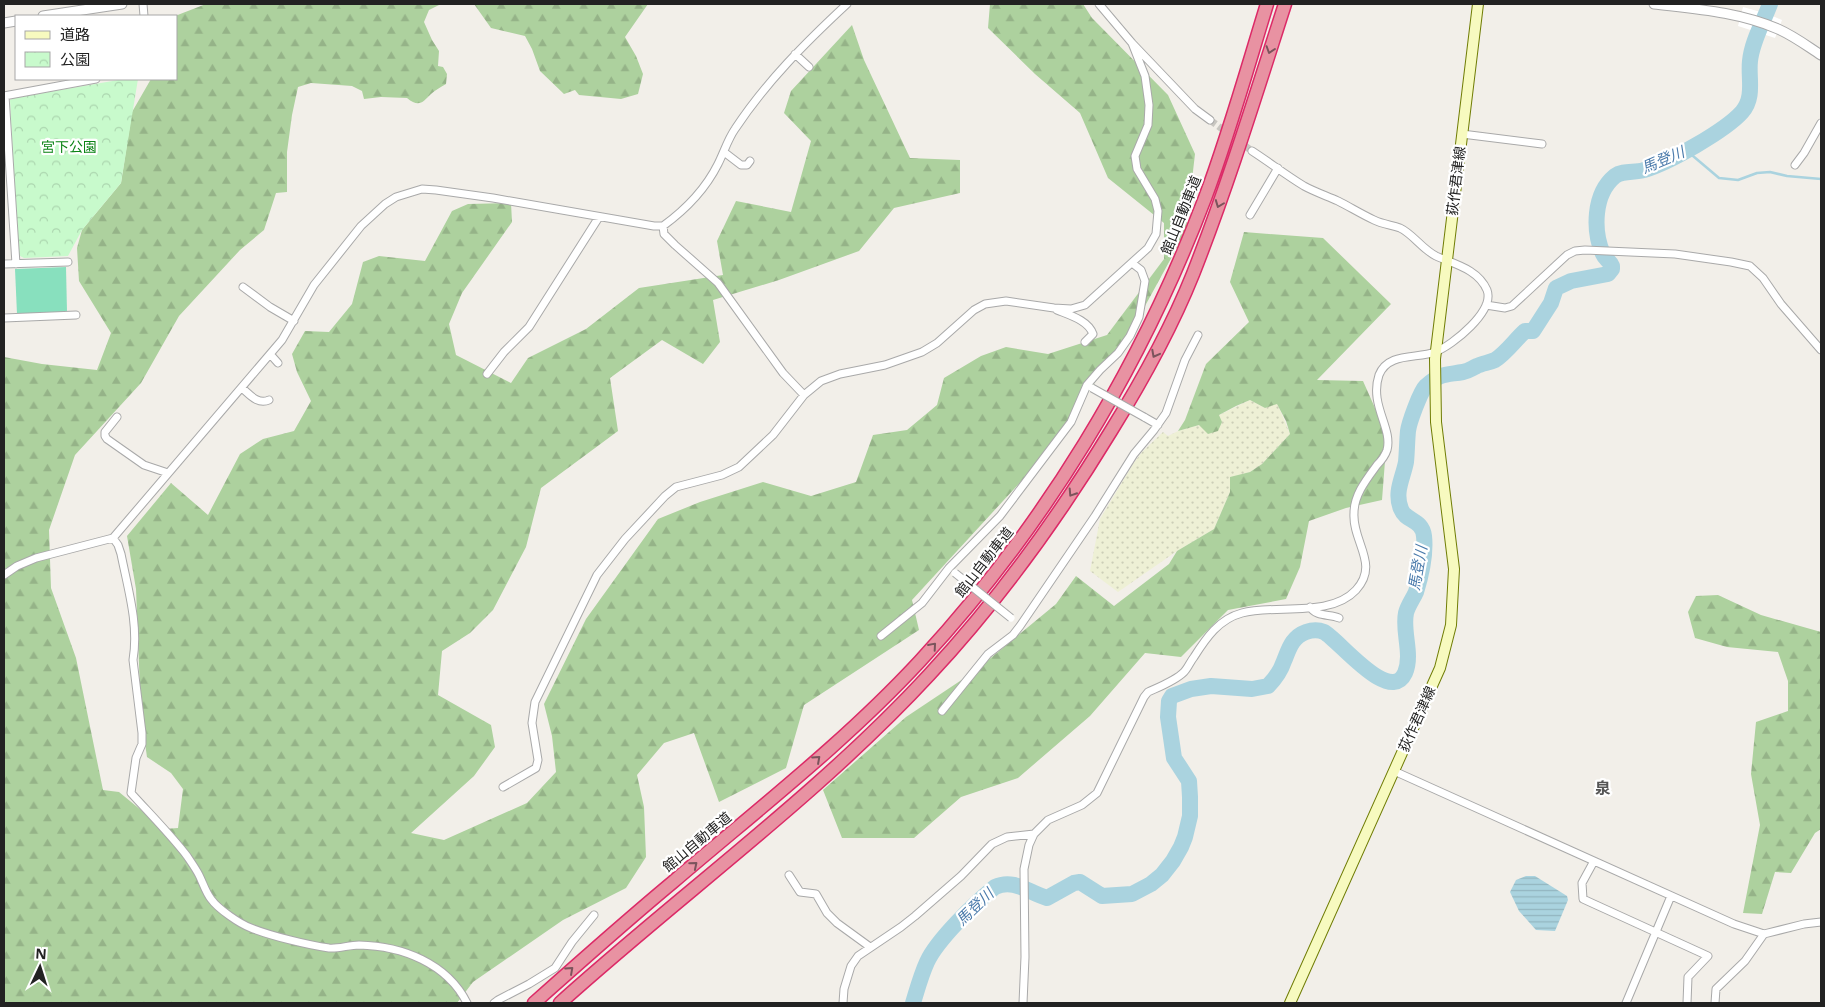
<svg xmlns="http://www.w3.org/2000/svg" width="1825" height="1007" font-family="'Noto Sans','Noto Sans JP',sans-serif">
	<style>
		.farmland { fill: url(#farmland-dots) }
		.forest { fill: url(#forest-firs) }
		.park { fill: url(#park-crowns) }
		.pitch { fill: #88e0be }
		.water { fill: url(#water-rules) }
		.pier { fill: #fff }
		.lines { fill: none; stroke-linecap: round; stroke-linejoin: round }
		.stream { stroke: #aad3df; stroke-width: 2.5 }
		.river { stroke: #aad3df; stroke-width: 16 }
		.minor-tunnel { stroke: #c8c6c1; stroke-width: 7; stroke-dasharray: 7 3.5; stroke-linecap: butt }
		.minor-casing { stroke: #a9a9a9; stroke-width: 9 }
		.tertiary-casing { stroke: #a9a9a9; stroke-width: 11 }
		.secondary-casing { stroke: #707d05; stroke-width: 12 }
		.motorway-casing { stroke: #dc2a67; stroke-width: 15 }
		.minor { stroke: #fff; stroke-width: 7 }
		.tertiary { stroke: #fff; stroke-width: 9 }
		.secondary { stroke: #f7fabf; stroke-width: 10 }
		.motorway { stroke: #e892a2; stroke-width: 12 }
		.minor-bridge-casing { stroke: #a9a9a9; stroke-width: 9; stroke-linecap: butt }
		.minor-bridge { stroke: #fff; stroke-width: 7 }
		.oneway { stroke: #7b545c }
		.labels { text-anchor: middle; stroke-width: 4.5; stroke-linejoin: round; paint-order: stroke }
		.park-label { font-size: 14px; fill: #0c8416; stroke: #fff }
		.street-label { font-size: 14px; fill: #222; stroke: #fff }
		.water-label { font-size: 15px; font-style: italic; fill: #4a7aab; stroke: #fff }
		.quarter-label { font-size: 16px; font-weight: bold; fill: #555; stroke: #fff }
	</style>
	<defs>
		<pattern id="farmland-dots" width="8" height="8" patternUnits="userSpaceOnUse" patternTransform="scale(1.25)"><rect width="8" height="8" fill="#eef0d5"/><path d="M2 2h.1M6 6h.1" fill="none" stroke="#ccceb7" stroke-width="1.8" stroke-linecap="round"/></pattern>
		<pattern id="forest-firs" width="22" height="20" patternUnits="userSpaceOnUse" patternTransform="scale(1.25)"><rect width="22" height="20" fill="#add19e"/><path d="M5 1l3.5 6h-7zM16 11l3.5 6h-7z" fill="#95b388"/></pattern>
		<pattern id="park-crowns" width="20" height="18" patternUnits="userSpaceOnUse" patternTransform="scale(1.25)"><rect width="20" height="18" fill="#c8facc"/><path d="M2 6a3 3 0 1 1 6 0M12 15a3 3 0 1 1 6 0" fill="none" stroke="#acd6af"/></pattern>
		<pattern id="water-rules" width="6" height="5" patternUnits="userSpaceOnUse" patternTransform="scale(1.25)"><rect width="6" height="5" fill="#aad3df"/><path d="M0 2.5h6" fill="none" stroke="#92b5bf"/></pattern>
	</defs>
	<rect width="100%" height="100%" fill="#f2efe9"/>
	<path class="farmland" d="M1250,400L1265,408L1277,403L1290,434L1262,464L1250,472L1230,478V492L1214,529L1177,551L1118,592L1090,571L1100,519L1133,464L1142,452L1163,432L1168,436L1178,431L1199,425Z"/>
	<path class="forest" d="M206,4H441L429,10L424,22L432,40L439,51L438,66L443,67L447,74L446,84C441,87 435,90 431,94C423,102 419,108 407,98L381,97L364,99L362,91L352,86L311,83L298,87L292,115L287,152V192L276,193L264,230L240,250L179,316L141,383L75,455L49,530L51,588L76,658L103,790L119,792L164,829L178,828L183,789L171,773L147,757L141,716L136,589L127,536L171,483L208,515L240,454L263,439L294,431L311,401L297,372L292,354L305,331L329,332L352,304L363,262L379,256L425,261L452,211L468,204L511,203L512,222L462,293L449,324L456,355L511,383L528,358L586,329L639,288L723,275L717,241L736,201L791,212L811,141L784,113L791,91L852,25L864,60L910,158L960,160V193L894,208L859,251L779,280L713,300L720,342L703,364L662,340L610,378L618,431L541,488L526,547L493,610L470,633L442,651L438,695L491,725L495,747L474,776L411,833L444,840L527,803L556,772L552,736L544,704L586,619L658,519L700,502L763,482L811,496L856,482L873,435L907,430L937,405L944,378L981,356L1006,347L1048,354L1107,335L1164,259V223L1108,178L1080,113L1035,74L988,28L990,4H1083L1092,18L1168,95L1195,154L1186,231L1139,317L1048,452L912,600L919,630L804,705L786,768L719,802L694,733L664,743L637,775L644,807L646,857L626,888L563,920L473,982L457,1003H4V357L42,364L97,370L111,333L79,281L77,248L82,230L121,183L132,112L151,79H176V16H175Z
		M474,4H648L625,37L636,56L643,74L638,94L621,99L579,95L575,90L564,94L540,71L532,49L525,36L491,28Z
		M1244,232L1323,238L1391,304L1317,380L1363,381L1387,435L1382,500L1346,508L1309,521L1300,567L1286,599L1228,610L1181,657L1145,653L1090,716L1018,778L961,797L914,838H842L823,790L906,717L975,671L1056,604L1076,576L1114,606L1169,564L1177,551L1214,529L1230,492V477L1250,472L1262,464L1290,434L1286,421L1277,404L1265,408L1250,400L1236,406L1219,415L1222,422L1218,431L1208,434L1199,425L1178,431L1185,420L1206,364L1249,322L1230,282Z
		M1718,595L1761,615L1821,632V829L1815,833L1791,873L1775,872L1762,914L1743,913L1760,825L1751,774L1756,722L1788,711V681L1778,652L1727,647L1695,638L1688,612L1696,596Z"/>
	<path class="park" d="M124,79H138L121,183L82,230L68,256L24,258L18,255L10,100L14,98Z"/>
	<path class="pitch" d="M66,267L67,312L17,314L15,269Z"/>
	<path class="water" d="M1526,876H1535L1567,896L1568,900L1555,931L1536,930L1519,911L1510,892L1516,880Z"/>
	<path class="pier" d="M1743,7L1768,14L1782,20L1775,38L1738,26Z"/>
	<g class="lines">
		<path class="stream" d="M1689,149L1693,156L1719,178L1738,180L1757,173L1770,172L1787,176L1821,179"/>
		<path class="river" d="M913,1003C917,990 921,975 927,962C937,940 975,903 995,887C1014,878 1029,893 1047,898L1074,883L1080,882L1102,896L1132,894L1151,884L1162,875L1173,861L1181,847L1185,837L1190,816V797L1189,781L1174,758L1168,717L1169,701L1172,696L1191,689L1211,686L1252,689L1268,686C1275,679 1281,670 1284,661C1289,649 1292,637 1306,632C1312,630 1319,630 1324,632C1338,639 1390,706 1405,673C1413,654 1402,632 1406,613C1408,605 1413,599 1416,592C1421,576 1426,554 1424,536C1422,519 1406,522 1401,509C1394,492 1403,478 1406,462C1407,452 1407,441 1408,431C1409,423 1420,392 1426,386C1440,373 1446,375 1463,372C1469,371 1472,368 1477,366C1482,363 1489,363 1495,360C1506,353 1515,340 1525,331H1533L1551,303L1556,288L1571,281L1608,274L1612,269V266C1610,261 1605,259 1603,254C1593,231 1593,194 1615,176C1623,170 1635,173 1644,170C1668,163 1725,131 1742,112C1755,97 1748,78 1750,61C1752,41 1763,23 1770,4"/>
		<path class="minor-tunnel" d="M1210,120L1252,151"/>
		<defs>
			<path id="minor" d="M143,4L144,16
				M1099,4L1132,43L1195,109L1210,120
				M795,54L809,67
				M4,96L96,79
				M5,96L16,264
				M1462,134L1542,144
				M724,152L741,165H747L750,161
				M1795,165L1804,153L1821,123
				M1250,215L1278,168
				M663,226L664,234L675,245L718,283L783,373L804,395
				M4,264L68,262
				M243,287L270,307L294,321
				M1486,305L1505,308L1512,306L1567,255L1575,251L1585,250L1675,254L1731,262L1750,266L1763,278L1781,304L1821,350
				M1057,310C1069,315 1088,320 1093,334L1085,342
				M4,318L76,315
				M270,354L278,363
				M487,374L504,352L529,327L599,217
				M242,388C250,395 258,405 269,400
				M117,417L105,432V436L107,439L144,465L168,473
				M1144,417L1158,425
				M113,538L118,545L121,554C128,589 139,625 133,660L142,733V744L136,758L131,793C150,814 170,834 187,856C191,862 196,869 199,875C203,883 206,893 211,899C218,909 240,924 251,928C271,936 308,945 329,948C338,949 349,945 359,945C402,946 447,963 467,1003
				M4,575L17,566L36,558L113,538L282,340L314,285L361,226L385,204L396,197L422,189L436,190L493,198L654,226H663C685,210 706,188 718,164C724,152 728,139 735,129C766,82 806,42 847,4
				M1310,607C1316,617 1330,614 1339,618
				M881,636L922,603L949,568L1000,516L1071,422L1087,385L1100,370L1118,353L1130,336L1139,317L1145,281L1141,270L1132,263
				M942,711L988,654L1013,635L1020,626L1095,516L1134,454L1154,430L1166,413L1185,360L1198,335
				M1394,771L1734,924L1764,934L1804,924L1821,922
				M503,787L536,768L538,760L532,723L535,702L597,575L625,539L665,496L676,487L722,475L739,467L773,435L804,395L821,381L840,374L885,365L922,352L937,343L974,310L985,304L1006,301L1054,308L1071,309L1085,305L1148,248L1156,234L1158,211L1155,199L1137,169L1135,156L1148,125L1149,105L1145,76L1132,43
				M1594,861L1582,883L1583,899L1708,956L1688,977L1687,1003
				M789,875L800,892L816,894L827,913L837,923L870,947
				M494,1003L498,1000L529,984L555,968L572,942L594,915
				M843,1003L844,989L851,966L858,956L901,927L915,916L961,876L992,844L1007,837L1034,834
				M1023,1003L1025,957L1024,869L1029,845L1034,834L1048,820L1082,805L1097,793L1144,697L1148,692C1159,687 1175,681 1184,672C1188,668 1190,662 1194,657C1206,638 1219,619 1242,613C1276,604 1330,618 1356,590C1380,564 1352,542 1354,513C1354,495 1366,480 1377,465C1381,461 1385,456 1387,450C1393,428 1369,405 1379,375C1388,352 1417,359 1435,352C1453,345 1495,311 1487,290C1478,269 1454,264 1436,256C1422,249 1413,234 1400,228C1391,225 1382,224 1374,220C1361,214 1350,207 1338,201C1327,196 1315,192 1304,186C1286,175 1269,162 1252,151
				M1626,1003L1671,896
				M1715,1003L1716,989L1745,961L1764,934"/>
			<path id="tertiary" d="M1654,4C1696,9 1739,12 1778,29C1794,36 1807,46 1821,55
				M43,16L122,4
				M4,23L16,21"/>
			<path id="secondary" d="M1290,1003L1440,668L1451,625L1454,569L1436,422L1435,359L1478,4"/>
			<path id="motorway" d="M534,1003C580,962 626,921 673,882C757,810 845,742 920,661C1044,527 1140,369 1205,198C1229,134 1247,69 1267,4
				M560,1003C682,893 817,796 929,675C999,600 1058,518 1111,431C1142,381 1171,329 1193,274C1228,185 1256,94 1285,4"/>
		</defs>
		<use href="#minor" class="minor-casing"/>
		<use href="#tertiary" class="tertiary-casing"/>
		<use href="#secondary" class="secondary-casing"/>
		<use href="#motorway" class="motorway-casing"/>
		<use href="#minor" class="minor"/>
		<use href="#tertiary" class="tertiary"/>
		<use href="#secondary" class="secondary"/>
		<use href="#motorway" class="motorway"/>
		<defs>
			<path id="minor-bridge" d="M1092,388L1144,417
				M955,573L1011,618"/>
		</defs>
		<use href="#minor-bridge" class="minor-bridge-casing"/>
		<use href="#minor-bridge" class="minor-bridge"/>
	</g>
	<defs><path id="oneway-chevron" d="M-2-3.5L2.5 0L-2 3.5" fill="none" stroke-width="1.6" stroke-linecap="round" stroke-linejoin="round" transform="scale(1.25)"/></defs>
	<g class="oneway">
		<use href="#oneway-chevron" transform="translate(1270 50) rotate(108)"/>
		<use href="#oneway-chevron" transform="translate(1219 204) rotate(111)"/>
		<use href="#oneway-chevron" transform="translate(1155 354) rotate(118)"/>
		<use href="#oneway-chevron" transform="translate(1072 493) rotate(123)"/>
		<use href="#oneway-chevron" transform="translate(933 646) rotate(-49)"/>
		<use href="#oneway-chevron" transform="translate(817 759) rotate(-42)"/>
		<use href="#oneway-chevron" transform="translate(694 865) rotate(-40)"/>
		<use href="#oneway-chevron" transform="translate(570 970) rotate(-42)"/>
	</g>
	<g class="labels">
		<g class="park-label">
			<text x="69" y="152">宮下公園</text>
		</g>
		<g class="street-label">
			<text transform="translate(1456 181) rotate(-83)" y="5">荻作君津線</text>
			<text transform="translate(1181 215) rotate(-68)" y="5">館山自動車道</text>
			<text transform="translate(984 562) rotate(-52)" y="5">館山自動車道</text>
			<text transform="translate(1417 719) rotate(-66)" y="5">荻作君津線</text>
			<text transform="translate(697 842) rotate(-40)" y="5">館山自動車道</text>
		</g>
		<g class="water-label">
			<text transform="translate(1663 160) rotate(-23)" y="5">馬登川</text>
			<text transform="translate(1418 568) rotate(-80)" y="5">馬登川</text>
			<text transform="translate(975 907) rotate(-44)" y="5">馬登川</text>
		</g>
		<g class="quarter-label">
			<text x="1603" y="794">泉</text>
		</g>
	</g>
	<rect width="1825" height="1007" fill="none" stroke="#222222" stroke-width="10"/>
	<rect x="15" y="15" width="162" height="65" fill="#ffffff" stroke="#a7a7a7"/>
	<rect x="25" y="31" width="25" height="8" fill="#f7fabf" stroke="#a7a7a7"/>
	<text x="60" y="40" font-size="15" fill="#222222">道路</text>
	<rect x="25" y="52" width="25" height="15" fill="url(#park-crowns)" stroke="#a7a7a7"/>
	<text x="60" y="65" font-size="15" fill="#222222">公園</text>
	<g transform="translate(40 967) rotate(4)" stroke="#ffffff" stroke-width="4" paint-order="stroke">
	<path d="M0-4L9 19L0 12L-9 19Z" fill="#222222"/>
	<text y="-8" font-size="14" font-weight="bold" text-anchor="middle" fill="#222222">N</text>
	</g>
</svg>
